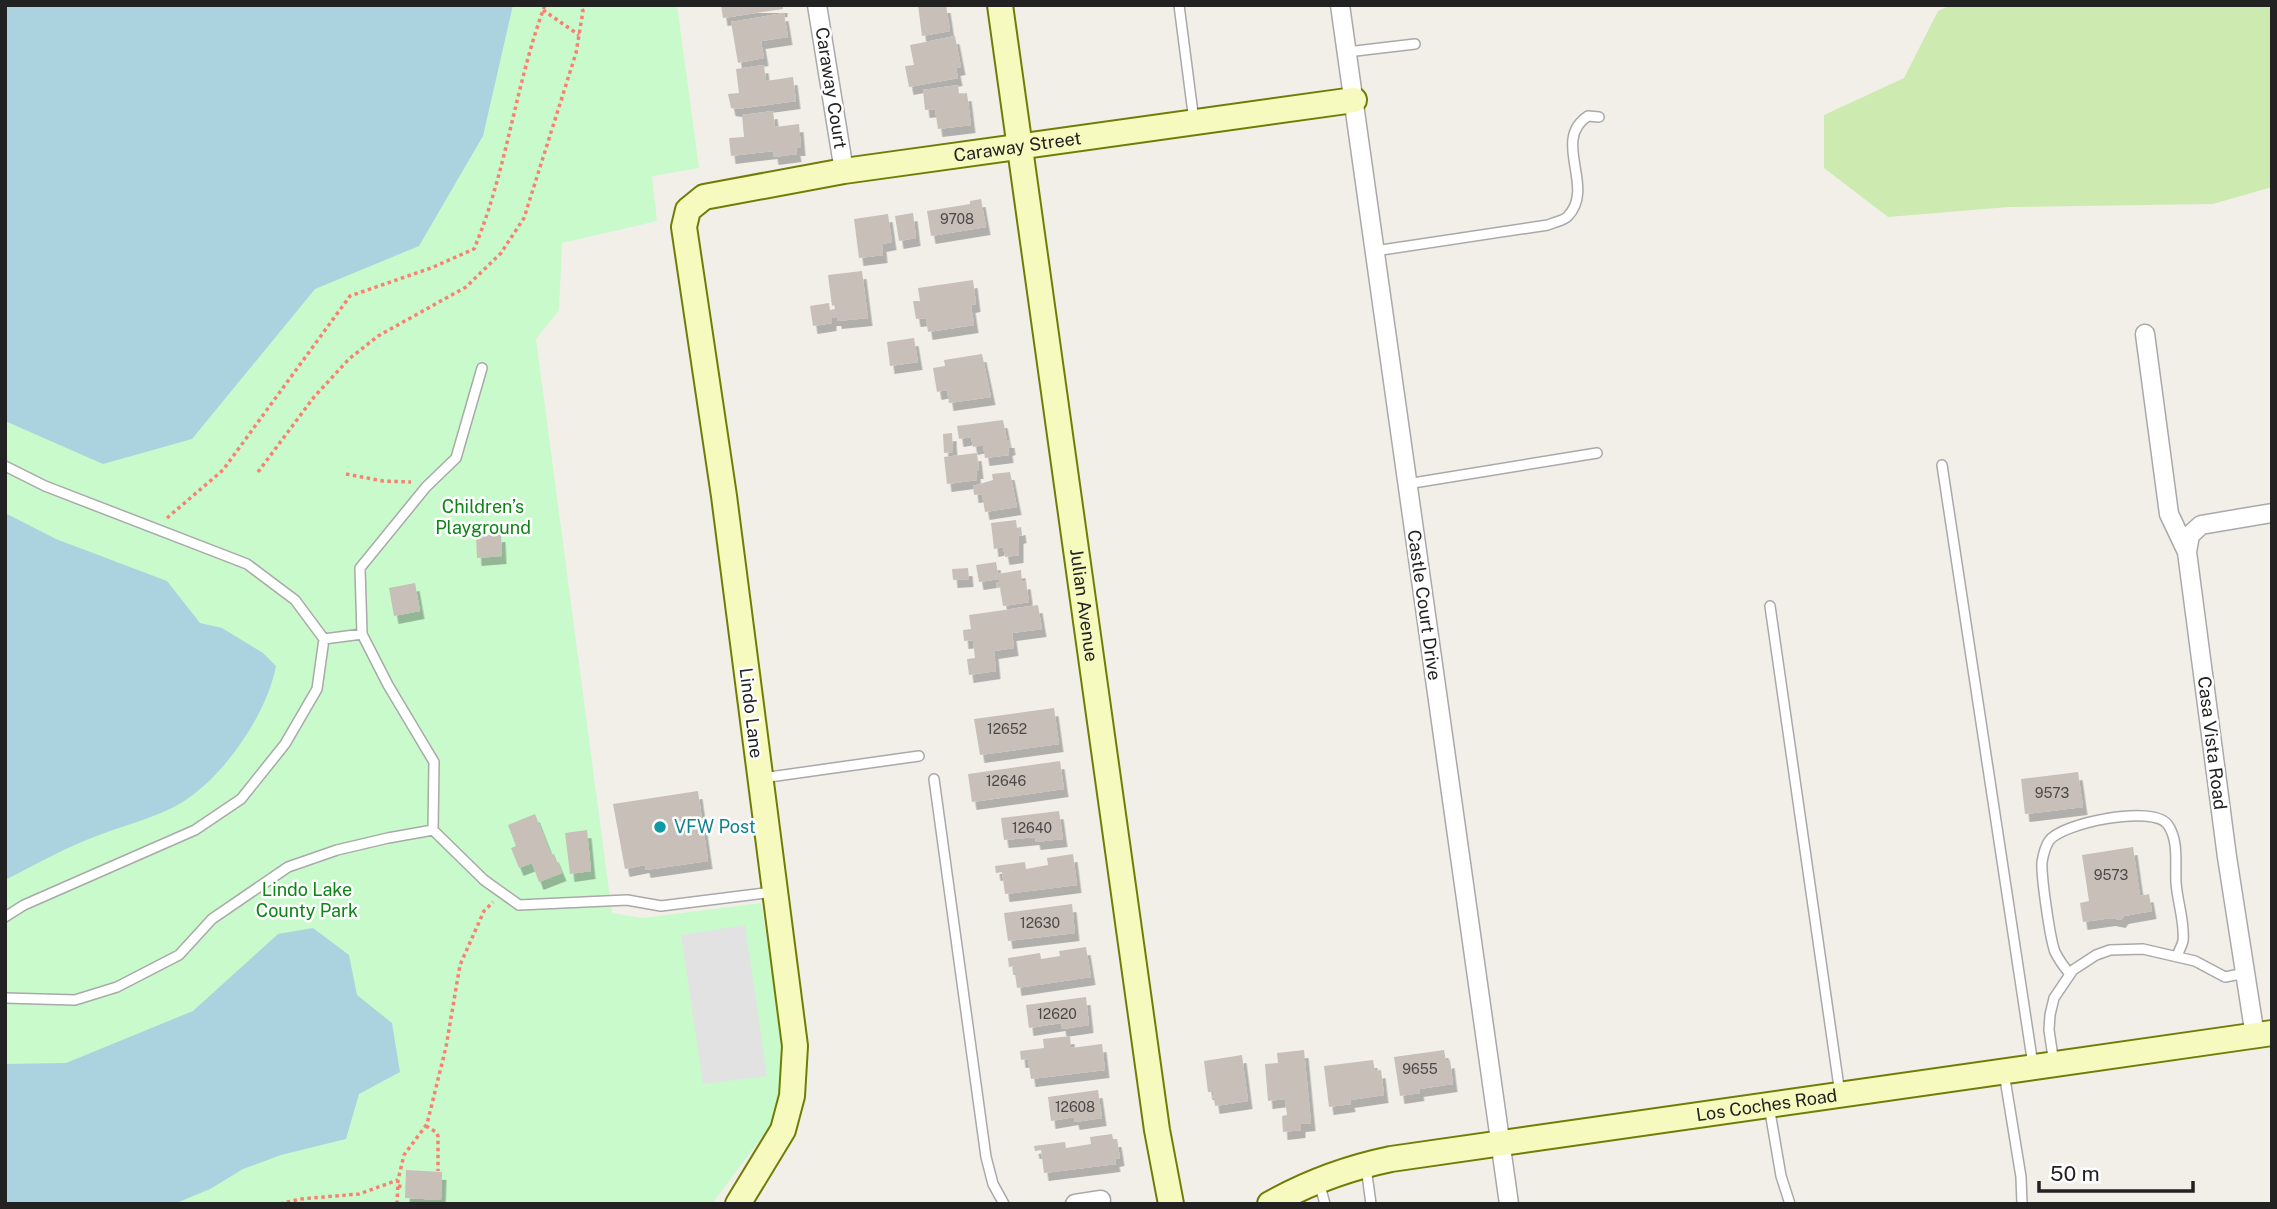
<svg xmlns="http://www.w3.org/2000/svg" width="2277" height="1209" font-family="'Public Sans',sans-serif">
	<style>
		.grass { fill: #cdebb0 }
		.park { fill: #c8facc }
		.parking { fill: #e2e2e2 }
		.water { fill: #aad3df }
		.building { fill: #c7bfb8; filter: url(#shadow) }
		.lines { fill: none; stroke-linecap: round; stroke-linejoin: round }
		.lane-casing { stroke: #a9a9a9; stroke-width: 12 }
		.street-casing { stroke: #a9a9a9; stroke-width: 21 }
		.secondary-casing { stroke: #707d05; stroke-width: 28 }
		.path { stroke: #fa8072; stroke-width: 3.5; stroke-dasharray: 3.5 3.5; stroke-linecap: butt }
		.lane { stroke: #fff; stroke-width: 9 }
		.street { stroke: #fff; stroke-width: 18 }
		.secondary { stroke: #f7fabf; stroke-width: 24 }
		.culture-dot { fill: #0f9aa8; stroke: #fff; stroke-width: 2.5 }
		.labels { text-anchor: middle; stroke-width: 5; stroke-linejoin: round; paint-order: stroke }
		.number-label { font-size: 14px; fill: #4b4948 }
		.street-label { font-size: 18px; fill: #222; stroke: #fff }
		.park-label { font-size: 18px; fill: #0c8416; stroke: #fff }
		.culture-label { font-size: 18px; fill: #0d838f; stroke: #fff; text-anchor: start }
	</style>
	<defs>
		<filter id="shadow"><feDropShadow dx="4.5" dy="8" stdDeviation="0" flood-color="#0004"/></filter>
	</defs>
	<rect width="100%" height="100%" fill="#f2efe9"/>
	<path class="grass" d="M1951,5H2272V187L2213,204L2009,207L1888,217L1824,168V115L1904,78L1938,11Z"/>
	<path class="park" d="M5,5H677L699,168L652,176L657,221L562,243L559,310L536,339L612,913L642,918L761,903L783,1039V1084L770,1126L712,1204H5Z"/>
	<path class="parking" d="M745,925L767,1076L703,1084L681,935Z"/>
	<path class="water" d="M5,5H513L483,136L419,246L315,289L192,439L103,464L5,421Z
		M5,513L56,539L167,581L200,623L222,628L263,653L276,666C267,714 224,777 181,803C158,817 128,824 102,834C68,846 37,864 5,880Z
		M313,928L349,955L357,995L392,1023L400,1072L359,1094L346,1139L281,1155L243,1169L210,1189L174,1204H5V1064L66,1063L193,1011L278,934Z"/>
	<path class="building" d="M721,5H783V9L723,18Z
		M918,5H946L950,31L922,36Z
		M784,13L788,37L761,41L764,58L738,63L731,22Z
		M955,36L961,67L956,68L958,78L909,87L905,66L914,65L910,45Z
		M764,65L766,81L793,77L796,101L737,109L731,108L728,94L739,93L736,69Z
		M958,85L959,94L967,93L971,125L938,129L935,109L925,110L923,90Z
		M773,111L775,127L799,124L801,148H796L797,154L774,157L773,151L731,156L729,138L744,137L742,115Z
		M981,199L986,227L931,236L927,211L970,204V201Z
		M913,213L916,238L899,241L895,216Z
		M888,214L892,242L882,244L883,255L859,258L854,219Z
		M862,271L868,318L837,321V318H832V323L813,326L810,306L829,303L830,310L835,309L834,305L832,306L828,275Z
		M973,280L976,304L971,305L974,325L928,332L926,318L916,319L913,301H920L918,288Z
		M914,338L918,362L890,366L887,342Z
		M982,354L991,397L949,403L947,390L937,392L933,368L945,366L944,360Z
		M1003,420L1007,440H1010L1011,447L1008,448L1009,455L985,458L983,445L973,447L971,437L959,439L957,426Z
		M952,433L953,452L944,453L943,434Z
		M977,453L979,471H976L977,480L947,484L944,457Z
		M1010,472L1017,507L985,512L982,494L974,495L973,486L993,480L992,474Z
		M1016,520L1017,528L1021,527L1022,535L1019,536V555L1005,557L1003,547L994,549L991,523Z
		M501,534L502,556L477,558L476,536Z
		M996,562L998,574L1021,570L1022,582L1026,581L1029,602L1003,606L1000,587L997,588L996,582H999V579L979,582L976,565Z
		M968,568L969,579L953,580L952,569Z
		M415,583L420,611L394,616L389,588Z
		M1038,605L1042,629L1012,633L1014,648L994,651L996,671L969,675L967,659L975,658L973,640L964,641L963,630L971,629L969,615Z
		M1054,708L1059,744L980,755L974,719Z
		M1060,761L1064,789L972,802L968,774Z
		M2078,772L2083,807L2025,814L2021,779Z
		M698,791L708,861L646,870L645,865L625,869L613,804Z
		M1059,811L1063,839L1036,842L1035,837L1004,840L1001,818Z
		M535,814L551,855L554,854L562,873L539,882L532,863L519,868L511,848L516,846L508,825Z
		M587,830L591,871L570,874L565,833Z
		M2133,847L2140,896L2149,894L2152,911L2124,916L2121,920L2111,918L2083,922L2080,903L2089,901L2082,855Z
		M1073,854L1077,885L1005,894L1002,872L996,873L995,866L1025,862L1026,869L1048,865L1047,858Z
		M1072,904L1075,933L1008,941L1004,913Z
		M1086,947L1091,977L1017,988L1014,966L1009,967L1008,958L1040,953L1041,959L1060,956L1059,951Z
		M1086,997L1089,1025L1062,1029L1061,1023L1029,1028L1026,1005Z
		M1070,1036L1071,1048L1102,1044L1105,1070L1031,1079L1028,1059L1021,1060L1020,1051L1044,1048L1043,1039Z
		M1304,1050L1311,1123L1301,1124V1130L1283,1132L1282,1116L1287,1115L1285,1099L1268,1101L1265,1064L1278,1063L1277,1053Z
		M1444,1050L1446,1061L1450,1060L1453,1084L1419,1089L1420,1093L1400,1096L1394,1057Z
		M1242,1055L1248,1101L1215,1106L1213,1092H1208L1204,1061Z
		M1373,1060L1375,1071L1381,1070L1384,1095L1350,1100L1351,1104L1329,1107L1324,1066Z
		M1098,1090L1102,1118L1075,1122L1074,1117L1051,1121L1048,1097Z
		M1112,1134L1113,1139H1117L1120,1158L1115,1159L1116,1164L1044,1173L1041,1150L1035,1151L1034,1146L1065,1142L1066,1148L1091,1144L1090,1137Z
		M406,1170L442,1172L441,1200L405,1198Z"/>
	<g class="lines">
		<defs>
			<path id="lane" d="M1179,5L1194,121
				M1347,52L1415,44
				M1375,251L1548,225C1554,222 1564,221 1568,216C1596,187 1551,140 1588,116L1599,117
				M1942,465L2033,1065
				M5,466L45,486L247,564L295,600L324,639L362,634L388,685L434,762L433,830L484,880L519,905L627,900L661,906L773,892
				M1407,484L1597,453
				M1770,606L1840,1094
				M362,634L360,568L426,487L456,458L482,368
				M762,778L919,756
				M934,779L986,1157L993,1184L1004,1204
				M5,917L24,905L195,830L241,799L285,744L317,689L324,639
				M2070,974C2064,967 2059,960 2055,952C2050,939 2041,876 2042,862C2043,856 2045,847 2049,841C2061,823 2154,804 2168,825C2179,841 2175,864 2176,882C2177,901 2185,922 2183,941C2182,945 2179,951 2177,956
				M5,998L75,1000L117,987L179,955L212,919L288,867L337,850L388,838L433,830
				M2054,1064L2049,1030L2050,1015L2054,998L2073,970L2096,955L2110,950L2143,949L2195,961L2225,977L2246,973
				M2004,1073L2021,1177L2022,1204
				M1769,1106L1781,1176L1790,1204
				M1366,1167L1371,1204
				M1319,1182L1325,1204"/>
			<path id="street" d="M817,5L844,171
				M1340,5L1509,1204
				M2145,334L2169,514L2187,552
				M2255,1036L2227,857L2187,552L2190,535L2201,525L2272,513
				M1075,1204L1101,1200"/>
			<g id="secondary">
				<path id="s1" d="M1000,5L1157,1130L1171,1204"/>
				<path id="s2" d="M738,1204L783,1130L792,1096L795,1046L724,496L684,227L688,210L704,197L844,171L1354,100"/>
				<path id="s3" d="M1270,1204C1309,1182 1348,1168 1391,1159L2272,1033"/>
			</g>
		</defs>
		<use href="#lane" class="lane-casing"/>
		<use href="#street" class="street-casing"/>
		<use href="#secondary" class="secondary-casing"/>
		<path class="path" d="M543,10L579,35
			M258,472L314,397L349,359L378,336L466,287L501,253L524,218L576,53L583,11L581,5
			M346,474L383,481L411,482
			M167,518L223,470L350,296L431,268L474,249C507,171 515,85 545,5
			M426,1126L436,1132L438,1136V1171
			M398,1186L405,1187
			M280,1204L300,1199L359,1194L398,1180
			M397,1204L398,1180L404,1155L427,1124L446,1047L460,965L484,911L493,902"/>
		<use href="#lane" class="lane"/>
		<use href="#street" class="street"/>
		<use href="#secondary" class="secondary"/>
	</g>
	<circle class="culture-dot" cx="660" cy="827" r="7"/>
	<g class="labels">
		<g class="number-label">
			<text x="957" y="224">9708</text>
			<text x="1007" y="734">12652</text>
			<text x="1006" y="786">12646</text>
			<text x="2052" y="798">9573</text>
			<text x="1032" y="833">12640</text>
			<text x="2111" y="880">9573</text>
			<text x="1040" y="928">12630</text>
			<text x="1057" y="1019">12620</text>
			<text x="1420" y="1074">9655</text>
			<text x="1075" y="1112">12608</text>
		</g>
		<g class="street-label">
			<text transform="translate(831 88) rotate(81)" y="6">Caraway Court</text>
			<text dy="6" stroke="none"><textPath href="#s2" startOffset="1354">Caraway Street</textPath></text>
			<text dy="6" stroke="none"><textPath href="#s1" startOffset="606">Julian Avenue</textPath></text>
			<text transform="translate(1424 605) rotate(82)" y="6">Castle Court Drive</text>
			<text transform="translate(751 713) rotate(83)" y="6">Lindo Lane</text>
			<text transform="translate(2212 743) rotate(83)" y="6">Casa Vista Road</text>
			<text dy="6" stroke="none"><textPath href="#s3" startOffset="509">Los Coches Road</textPath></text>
		</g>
		<g class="park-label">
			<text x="483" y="513">Children’s<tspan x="483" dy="21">Playground</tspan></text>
			<text x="307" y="896">Lindo Lake<tspan x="307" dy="21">County Park</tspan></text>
		</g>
		<g class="culture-label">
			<text x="674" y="833">VFW Post</text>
		</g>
	</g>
	<rect width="2277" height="1209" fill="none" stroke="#222222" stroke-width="14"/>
	<path d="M2039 1181v10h154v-10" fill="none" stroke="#222222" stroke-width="3.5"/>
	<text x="2050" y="1181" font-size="21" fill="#222222" stroke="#ffffff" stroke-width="5" paint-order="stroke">50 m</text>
</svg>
